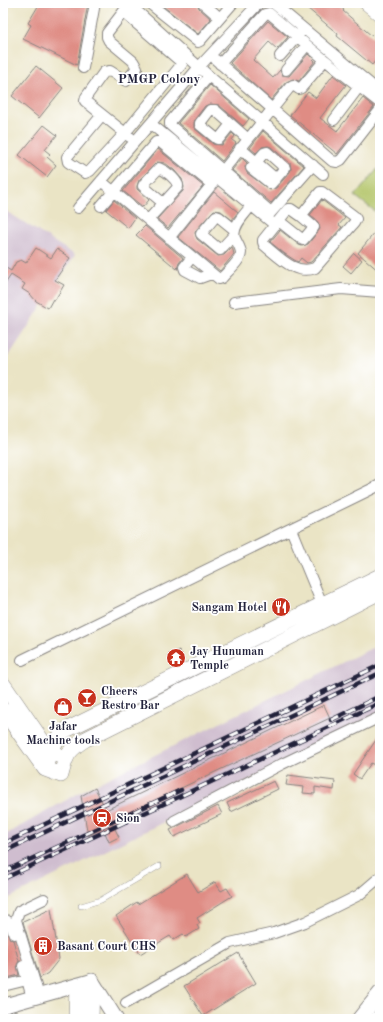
<svg xmlns="http://www.w3.org/2000/svg" width="383" height="1022" font-family="'Old Standard TT',serif">
	<style>
		.industrial { fill: #cfbdcf }
		.green { fill: #b2c468; stroke: #6a7352 }
		.building { fill: #df8c84 }
		.lines { fill: none; stroke-linecap: round; stroke-linejoin: round }
		.lane-casing { stroke: #868380; stroke-width: 6 }
		.street-casing { stroke: #868380; stroke-width: 12 }
		.secondary-casing { stroke: #868380; stroke-width: 16 }
		.primary-casing { stroke: #868380; stroke-width: 16 }
		.lane { stroke: #fff; stroke-width: 5 }
		.street { stroke: #fff; stroke-width: 10 }
		.secondary { stroke: #fff; stroke-width: 14 }
		.primary { stroke: #fff; stroke-width: 15 }
		.rail-casing { stroke: #22223b; stroke-width: 4.5 }
		.rail { stroke: #fff; stroke-width: 3; stroke-dasharray: 9; stroke-linecap: butt }
		.labels { text-anchor: middle; stroke-width: 3.5; stroke-linejoin: round; paint-order: stroke }
		.poi-label { font-size: 12px; font-weight: bold; fill: #22223b; stroke: #fff; text-anchor: start }
		.neighbourhood-label { font-size: 13px; font-weight: bold; fill: #22223b; stroke: #fff }
	</style>
	<rect width="100%" height="100%" fill="#fff"/>
	<filter id="ink" filterUnits="userSpaceOnUse"><feTurbulence type="fractalNoise" baseFrequency=".025" numOctaves="2"/><feDisplacementMap in="SourceGraphic" scale="8" xChannelSelector="R" yChannelSelector="G"/><feConvolveMatrix kernelMatrix="1 2 1 2 8 2 1 2 1" color-interpolation-filters="sRGB"/></filter>
	<filter id="wash" filterUnits="userSpaceOnUse"><feTurbulence type="fractalNoise" baseFrequency=".012" numOctaves="4" result="noise"/><feDisplacementMap in="SourceGraphic" scale="16" xChannelSelector="R" yChannelSelector="G"/><feGaussianBlur stdDeviation="0.9" result="paint"/><feColorMatrix in="noise" values="0 0 0 0 0 0 0 0 0 0 0 0 0 0 0 0 0 1.4 0 .05"/><feComposite in="paint" operator="in"/></filter>
	<g filter="url(#wash)">
		<rect width="100%" height="100%" fill="#eae4c5"/>
		<path class="industrial" d="M3,209L75,255L3,365Z
			M380,644V718L268,771L3,901V836L84,790Z"/>
		<path class="green" d="M380,166V215L355,196Z"/>
		<g id="blocks">
			<path class="building" d="M40,3H88L77,65L23,39L31,25L28,23Z
				M159,3H197L199,8L211,19L198,34Z
				M301,3H336L344,10L343,11L380,43V55L372,65L337,36L338,34Z
				M268,21L288,37L277,49L269,42L253,60L273,78L280,70L282,75L289,76L308,54L315,61L299,81L293,79L286,82L271,100L230,63Z
				M36,66L63,88L39,118L12,96Z
				M333,75L346,85L320,118L337,131L363,98L374,107L337,154L290,115L308,92L316,98Z
				M210,85L249,119L243,126L219,105L210,104L205,106L195,119L194,123V128L213,144L222,145L232,133L235,136L232,140L236,143L222,161L178,123Z
				M44,125L57,135L45,150L50,154L47,157L56,165L47,177L19,155Z
				M263,131L304,166L271,203L232,170L242,158L247,163L245,167L247,173L270,190L276,188L290,172L291,169L290,163L271,147L268,146L262,147L256,153L250,148Z
				M158,149L203,186L168,228L157,219L183,191L184,187L182,179L174,170L165,163L157,162L139,180L137,186V189L149,200L143,207L123,191Z
				M214,192L238,212L232,220L221,211L214,210L196,230L195,233L197,239L218,256L224,255L232,247L234,254L220,271L178,237Z
				M114,200L135,218L128,228L106,210Z
				M322,200L345,218L339,225L342,227L311,262L307,263L301,258L298,262L296,261L285,254L270,242L280,230L299,245L302,246L308,244L320,229L318,222L310,215Z
				M145,226L183,258L179,263L177,269L136,235Z
				M380,226V272L358,253Z
				M36,248L51,258L57,249L70,258L55,280L64,285L55,300L53,299L48,308L36,301L30,294L22,289L25,284L11,275L3,287V266L11,271L16,262L21,260L26,263Z
				M354,253L362,260L351,273L343,266Z
				M179,650L184,660L173,666L168,655Z
				M324,705L330,718L111,821L119,837L109,842L103,828L88,836L81,796L95,788L106,810Z
				M380,734V763L377,767L371,763L360,779L353,774Z
				M288,775L335,781L334,790L315,787V794L303,793L304,787L286,785Z
				M274,781L278,789L231,812L227,803Z
				M218,806L222,814L174,837L170,830Z
				M187,874L198,892L215,882L221,891L227,888L232,896L197,918L200,923L197,925L199,929L186,937L183,934L173,940L170,936L140,954L116,916L137,902L138,904Z
				M51,909L59,959L48,973L40,978L23,922Z
				M3,927H5L10,939L13,940L19,961L17,965L19,975L3,979Z
				M238,953L256,983L203,1016L184,986Z"/>
		</g>
	</g>
	<g filter="url(#ink)">
		<use href="#blocks" fill-opacity="0" stroke="#868380" stroke-width="1"/>
		<g class="lines">
			<defs>
				<path id="lane" d="M81,906L101,900L159,866"/>
				<path id="street" d="M128,3L209,76L323,174
					M149,3L198,42L200,41L220,18
					M203,3L220,18L233,3
					M273,3L380,92
					M127,7L107,33V37L109,41L133,61L137,68L126,81L110,71L104,72L86,97L85,101L130,137
					M280,56L301,32
					M216,60L332,161L337,162L341,160L380,110
					M325,60L380,103
					M83,68L95,3
					M286,70L307,45
					M209,76L170,122V125L271,212
					M102,115L67,157L68,162L85,173L90,171L125,133L182,64L181,62L123,12
					M334,120L362,83
					M151,124L275,225
					M231,124L219,139H217L200,125V123L210,110H215L248,139
					M240,148L276,179
					M267,152L285,168L271,184L251,168L264,153Z
					M101,181L219,279L222,278C227,272 241,260 241,253C241,248 237,243 235,238C231,227 245,214 251,206
					M320,192H322L354,216L356,219L354,223L315,268C295,276 278,256 264,245L263,242V240L288,209H291L301,216Z
					M101,206L156,142H160L211,184
					M78,208L199,67L259,3
					M268,216L313,165
					M148,220L178,187V185C175,178 166,171 159,168L144,184L143,186L163,203
					M279,221L303,240L314,227L301,216
					M234,235L220,250L201,234L216,216L219,217L235,230
					M169,238L290,87L293,85L299,89L301,88L325,60L269,13L265,14L220,64
					M192,257L184,267L185,270L200,278L211,274
					M234,302L341,289L380,292
					M291,529L322,604
					M22,660L380,485
					M174,821L282,764L380,717
					M3,921L6,920L10,923L14,934
					M27,980L32,998
					M3,986L27,980L23,966
					M39,996L16,920L19,911L44,899
					M126,1003L230,943L274,933L305,922L359,895L380,877"/>
				<path id="secondary" d="M3,1006L92,981L116,1019
					M359,1019L380,993
					M377,1019L380,1016"/>
				<path id="primary" d="M367,3L380,14
					M3,684L50,752L58,755
					M3,710L45,769L61,775C66,755 68,750 86,739L380,592
					M45,769C49,753 53,744 64,731L380,576
					M76,1019L77,986
					M91,1019L92,981"/>
			</defs>
			<use href="#lane" class="lane-casing"/>
			<use href="#street" class="street-casing"/>
			<use href="#secondary" class="secondary-casing"/>
			<use href="#primary" class="primary-casing"/>
			<use href="#lane" class="lane"/>
			<use href="#street" class="street"/>
			<use href="#secondary" class="secondary"/>
			<use href="#primary" class="primary"/>
			<defs>
				<path id="rail" d="M331,720L380,696
					M3,844L380,665
					M3,852L380,673
					M3,872L181,790
					M3,879L380,703"/>
			</defs>
			<use href="#rail" class="rail-casing"/>
			<use href="#rail" class="rail"/>
		</g>
	</g>
	<defs>
		<symbol id="restaurant-disc" viewBox="-11 -11 22 22"><circle r="9.5" fill="#c8321e" stroke="#fff"/><path d="M-5-6h1v4h1v-4h1v4h1v-4h1v5L-1.5 .5V6h-2V.5L-5-1ZM5-6V6H3V1.5H1.5Q1.5-4 5-6Z" fill="#fff"/></symbol>
		<symbol id="temple-disc" viewBox="-11 -11 22 22"><circle r="9.5" fill="#c8321e" stroke="#fff"/><path d="M0-6L5-2H3V0L6.5 2.5H4V6H1.5V3h-3V6H-4V2.5H-6.5L-3 0V-2H-5Z" fill="#fff"/></symbol>
		<symbol id="bar-disc" viewBox="-11 -11 22 22"><circle r="9.5" fill="#c8321e" stroke="#fff"/><path d="M-6-5H6L.8 .8V4.5H3.5V6h-7V4.5H-.8V.8Z" fill="#fff"/></symbol>
		<symbol id="shop-disc" viewBox="-11 -11 22 22"><circle r="9.5" fill="#c8321e" stroke="#fff"/><path d="M-5-2.5h2.3a2.7 3.5 0 0 1 5.4 0H5L5.5 6h-11ZM-1.5-2.5h3a1.5 2.3 0 0 0-3 0Z" fill="#fff"/></symbol>
		<symbol id="station-disc" viewBox="-11 -11 22 22"><circle r="9.5" fill="#c8321e" stroke="#fff"/><path d="M-3-6H3Q5-6 5-4V2Q5 4 3 4L4.5 6H3L1.5 4h-3L-3 6H-4.5L-3 4Q-5 4-5 2V-4Q-5-6-3-6ZM-3.5-4v3h7v-3ZM-3.5 1v1.5H-2V1ZM2 1v1.5H3.5V1Z" fill="#fff"/></symbol>
		<symbol id="building-disc" viewBox="-11 -11 22 22"><circle r="9.5" fill="#c8321e" stroke="#fff"/><path d="M-4-6H4V6H1V3H-1V6H-4ZM-2.5-4.3h1.7v1.8h-1.7ZM.8-4.3h1.7v1.8H.8ZM-2.5-1h1.7V.8h-1.7ZM.8-1h1.7V.8H.8Z" fill="#fff"/></symbol>
	</defs>
	<g fill-rule="evenodd">
		<use href="#restaurant-disc" x="270" y="596" width="22" height="22"/>
		<use href="#temple-disc" x="165" y="647" width="22" height="22"/>
		<use href="#bar-disc" x="76" y="687" width="22" height="22"/>
		<use href="#shop-disc" x="52" y="696" width="22" height="22"/>
		<use href="#station-disc" x="91" y="807" width="22" height="22"/>
		<use href="#building-disc" x="32" y="935" width="22" height="22"/>
	</g>
	<g class="labels">
		<g class="poi-label">
			<text x="267" y="611" text-anchor="end">Sangam Hotel</text>
			<text x="190" y="655">Jay Hunuman<tspan x="190" dy="14">Temple</tspan></text>
			<text x="101" y="695">Cheers<tspan x="101" dy="14">Restro Bar</tspan></text>
			<text x="63" y="730" text-anchor="middle">Jafar<tspan x="63" dy="14">Machine tools</tspan></text>
			<text x="116" y="822">Sion</text>
			<text x="57" y="950">Basant Court CHS</text>
		</g>
		<g class="neighbourhood-label">
			<text x="159" y="83">PMGP Colony</text>
		</g>
	</g>
	<rect width="383" height="1022" fill="none" stroke="#fff" stroke-width="16"/>
</svg>
